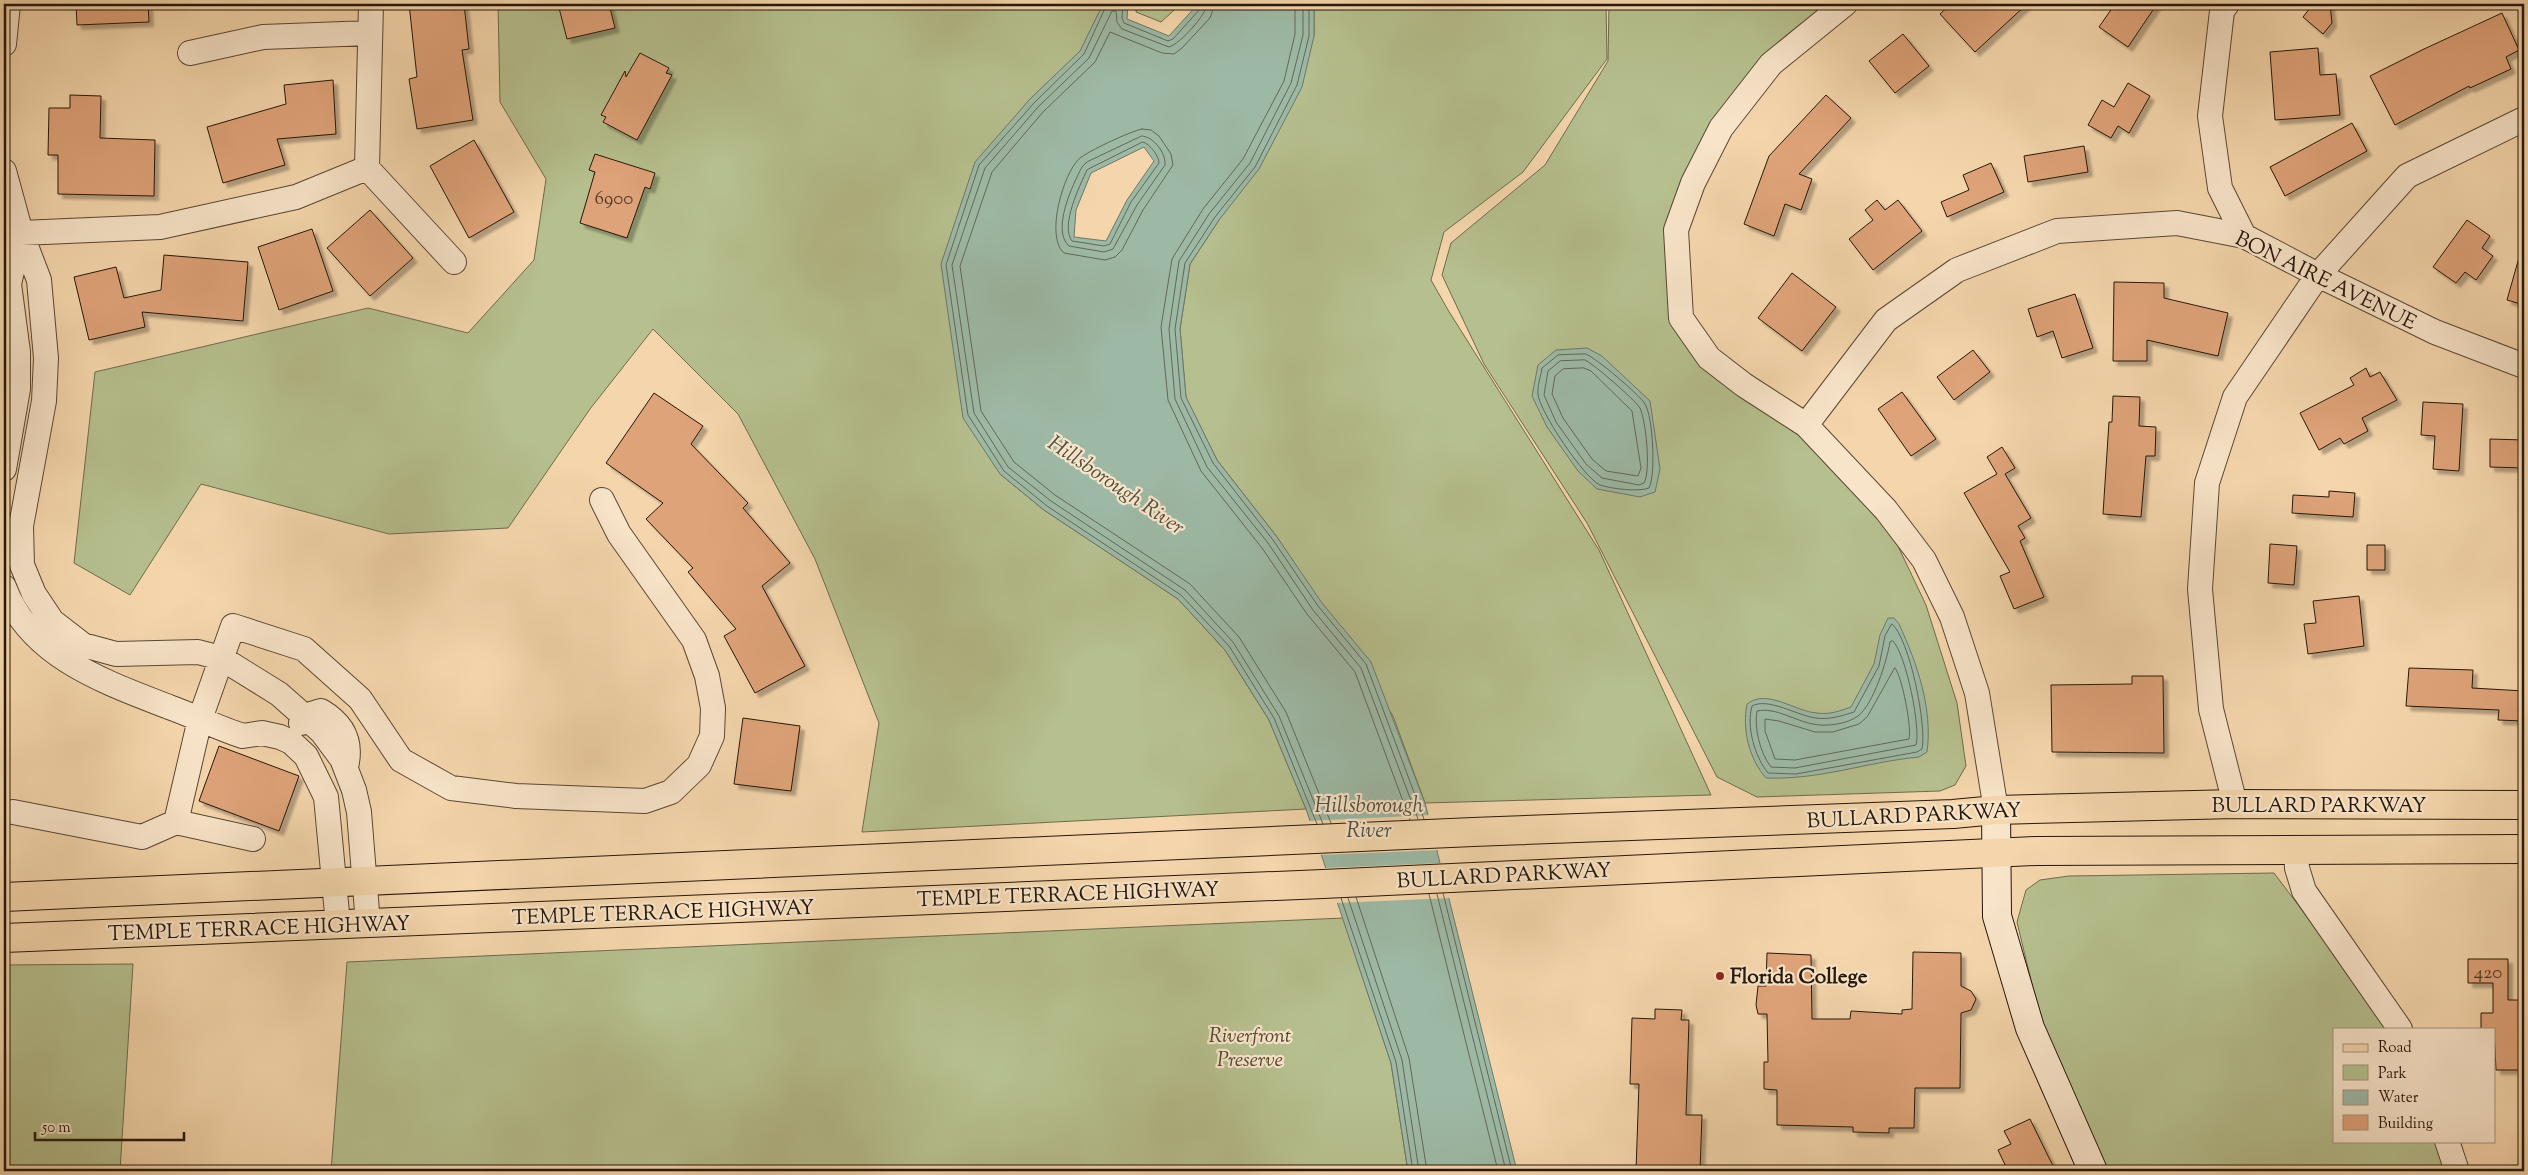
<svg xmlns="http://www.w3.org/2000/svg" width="2528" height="1175" font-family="'Sorts Mill Goudy',serif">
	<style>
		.green { fill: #b6bf8e; stroke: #6e6b4c }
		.water { fill: #9db9a6; stroke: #6d7868; fill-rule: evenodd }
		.pier { fill: #f5d6ac }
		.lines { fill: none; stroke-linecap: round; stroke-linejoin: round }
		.shore { stroke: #626858; stroke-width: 1 }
		.building { fill: #dfa379; stroke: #26170b; filter: url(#shadow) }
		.street-casing { stroke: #5a4733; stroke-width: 26 }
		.secondary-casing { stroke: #26170b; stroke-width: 30 }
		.primary-casing { stroke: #26170b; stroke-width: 30 }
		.street { stroke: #f8e4c9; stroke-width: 24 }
		.secondary { stroke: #f8e4c9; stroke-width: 28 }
		.primary { stroke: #f5d6ac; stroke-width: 28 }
		.poi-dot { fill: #8f2418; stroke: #f8e4c9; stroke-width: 2 }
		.labels { text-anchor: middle; stroke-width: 4.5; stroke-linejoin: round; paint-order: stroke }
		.number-label { font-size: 19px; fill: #543a26 }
		.street-label { font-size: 21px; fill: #26170b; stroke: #f8e4c9 }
		.poi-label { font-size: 21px; font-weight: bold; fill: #26170b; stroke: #f8e4c9; text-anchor: start }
		.park-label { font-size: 21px; font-style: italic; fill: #514932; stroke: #f8e4c9 }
		.water-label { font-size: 22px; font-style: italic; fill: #505041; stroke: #f8e4c9 }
	</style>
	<defs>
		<filter id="shadow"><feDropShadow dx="4.5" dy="4.5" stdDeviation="1" flood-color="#0004"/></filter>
	</defs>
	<rect width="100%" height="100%" fill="#f5d6ac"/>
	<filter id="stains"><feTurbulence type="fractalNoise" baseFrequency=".004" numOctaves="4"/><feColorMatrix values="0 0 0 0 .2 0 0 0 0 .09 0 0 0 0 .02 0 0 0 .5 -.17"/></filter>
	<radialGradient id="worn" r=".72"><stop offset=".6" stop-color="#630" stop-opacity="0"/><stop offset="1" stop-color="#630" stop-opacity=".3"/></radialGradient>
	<path class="green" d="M498,4H1103L1081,51L1030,99L1000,474L1044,510L1178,599L1225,650L1269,720L1306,809L862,832L879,723L815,559L738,414L653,329L590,409L508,528L389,534L201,484L130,595L74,563L95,372L368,308L468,333L534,260L546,179L500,102Z
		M1137,4H1181L1161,22L1136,12Z
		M1314,4H1606L1607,59L1523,172L1444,232L1431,280L1448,310L1599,550L1711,795L1425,803L1393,716L1277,537L1217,460L1186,398L1180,329L1190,264L1219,220L1314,36Z
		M1609,4H1832L1697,152L1674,326L1844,474L1897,544L1926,605L1957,703L1966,766L1955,785L1940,791L1757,797L1717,777L1587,523L1484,364L1442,275L1451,243L1545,165L1608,61Z
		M2274,873L2343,964L2386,1029H2334V1141H2436L2445,1171H2108L2041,1022L2017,922L2026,890L2040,880L2069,876Z
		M1343,918L1391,1063L1408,1171H331L347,962Z
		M133,964L120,1171H4V965Z"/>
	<path class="water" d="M1103,4H1128L1127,19L1169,36L1198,4H1314V36L1302,87L1259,169L1219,220L1190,264L1180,329L1186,397L1217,460L1277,537L1322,603L1371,662L1425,803L1517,1171H1408L1391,1063L1306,809L1269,720L1225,650L1178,599L1044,510L1000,474L963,418L941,264L975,162L1030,99L1080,51ZM1144,147L1154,161L1127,200L1106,241L1074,237L1076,210L1091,173Z
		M1587,348L1602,356L1650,401L1660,469L1655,492L1640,497L1597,489L1578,471L1547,427L1532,396L1538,365L1556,350Z
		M1888,618H1894L1899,624C1917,663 1933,709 1927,752L1919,757C1866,762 1821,780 1766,778C1749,759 1742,729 1747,704C1767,688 1796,712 1817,713C1829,715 1840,711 1851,707L1874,664L1880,635Z"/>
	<path class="pier" d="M1431,815L1440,850L1319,855L1308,821Z
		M1443,863L1452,898L1335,903L1324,868Z"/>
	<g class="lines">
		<path class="shore" d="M1107,4L1084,54L1034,103L979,165L946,265L968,415L1004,471L1047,506L1181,595L1229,646L1274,718L1317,824
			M1123,4L1122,18L1124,23L1168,41L1173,39L1200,9L1201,4
			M1207,4C1207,14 1180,44 1169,47L1122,29L1117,22L1116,11H1112L1089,58L1038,107L985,168L952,265L974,413L1008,467L1051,501L1185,590L1233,642L1279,716L1323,824
			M1215,4L1210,18L1182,48L1174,54L1162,53L1110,32L1095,62L1043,112L992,172L960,266L981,411L1014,462L1055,495L1190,584L1239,637L1286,712L1331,823
			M1295,4V34L1284,81L1243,159L1203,209L1172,259L1161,327L1168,400L1201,471L1262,548L1307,614L1355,672L1410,820
			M1303,4V35L1291,83L1250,163L1209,214L1179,261L1169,329L1175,399L1207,467L1268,543L1313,610L1361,668L1418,819
			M1309,4V36L1297,85L1255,167L1215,217L1185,263L1175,329L1181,398L1213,463L1273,540L1318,606L1366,664L1424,819
			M1142,129L1151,130L1159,136L1171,154L1173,165L1143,210L1122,250L1115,257L1105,260L1064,253C1045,237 1063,174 1079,159C1086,152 1131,131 1142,129Z
			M1142,136C1154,137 1166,153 1165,165L1137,205L1113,249L1104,252L1069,246C1051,230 1073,184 1082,167L1087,162Z
			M1143,142C1150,144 1159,156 1159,163L1131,202L1110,244L1104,246L1072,241C1060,226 1080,185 1087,170Z
			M1586,354C1596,358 1640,395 1645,404C1653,417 1656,475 1649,488C1639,492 1612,489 1600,485C1585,479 1539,411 1538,394C1537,386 1541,376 1542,368L1558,355Z
			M1585,360C1594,364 1635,400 1640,408C1646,421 1651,471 1644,483L1639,485L1602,478L1586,464L1556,422L1544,395L1548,371L1560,361Z
			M1584,368L1591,371L1632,411L1641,468L1638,476L1606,471L1592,459L1563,418L1552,394L1555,376L1563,369Z
			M1892,624C1910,639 1927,727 1922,749L1917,752L1796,774L1768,773C1755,757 1746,727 1752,706C1768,697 1798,716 1816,718C1829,720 1841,716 1854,712L1879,666L1885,636Z
			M1893,641C1906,654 1921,728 1916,745L1795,768L1771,767C1760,753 1754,728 1757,711C1776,707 1795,721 1813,724C1825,727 1848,724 1858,716C1873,705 1887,661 1890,642Z
			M1895,668C1902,676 1912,728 1909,739L1795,760L1775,759L1765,731V719L1779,721L1815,732H1833L1859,724L1867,717Z
			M1443,893L1512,1171
			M1429,894L1498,1171
			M1437,894L1506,1171
			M1356,897L1409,1058L1427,1171
			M1341,898L1396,1062L1413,1171
			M1348,898L1402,1060L1419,1171"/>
	</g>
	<path class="building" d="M76,4H148L149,22L77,25Z
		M409,4H464L469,49L462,50L473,120L417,129L409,79L417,77Z
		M558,4H609L615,28L567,39Z
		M1951,4H2027L1975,52L1940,14Z
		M2115,4H2157L2128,47L2099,27Z
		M2313,4H2330L2332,23L2323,34L2303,17Z
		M2502,13L2519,50L2506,57L2511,69L2470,88L2469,86L2395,125L2370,76L2424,49Z
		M1903,34L1929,66L1895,93L1869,61Z
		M2318,48L2320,75L2336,74L2340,115L2275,120L2270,52Z
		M640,53L669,68L666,73L672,75L637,140L603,122L606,117L601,115L625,71L626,77Z
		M333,80L336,134L277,139L285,165L223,183L207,127L286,104L284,85Z
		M2128,83L2150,96L2129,133L2118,126L2111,138L2088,125L2102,100L2114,107Z
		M70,95L101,96L100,138L155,140L154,196L58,194V155H48L49,108H70Z
		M1826,95L1851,118L1799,174L1812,179L1801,210L1785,204L1774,236L1744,224L1769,156Z
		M2352,123L2367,151L2285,196L2270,167Z
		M474,140L514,212L469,238L430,166Z
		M2084,146L2088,172L2028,182L2024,156Z
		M595,154L655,173L650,189L645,187L627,238L580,223L595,172L589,170Z
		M1991,163L2004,192L1947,217L1941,202L1969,190L1963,175Z
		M1877,200L1885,210L1898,200L1922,231L1873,270L1849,239L1873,220L1865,210Z
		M370,210L413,258L370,296L327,248Z
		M2467,220L2490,236L2482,248L2493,256L2476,280L2465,272L2456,283L2433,267Z
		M312,229L333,291L279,310L258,247Z
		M2520,254L2524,255V305L2507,300Z
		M164,255L248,262L243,321L142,312L145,327L89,340L74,277L116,267L124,298L161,290Z
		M1792,273L1836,307L1802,351L1758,318Z
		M2114,282L2164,283V298L2228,313L2218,356L2147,340V361H2113Z
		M2075,294L2093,348L2062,358L2053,331L2037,337L2028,309Z
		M1973,350L1990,372L1954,400L1937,377Z
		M2366,368L2370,377L2380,372L2397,400L2362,418L2368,431L2344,444L2340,438L2319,450L2300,413L2354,385L2350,378Z
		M1902,392L1936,439L1911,456L1878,409Z
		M654,393L703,426L691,444L748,503L743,508L790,563L762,586L805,666L755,693L724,636L736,629L688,572L693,568L646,519L663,503L606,463Z
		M2113,396L2140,397L2139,426L2156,427L2155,456H2146L2141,517L2103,514L2109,422H2112Z
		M2423,402L2463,404L2459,471L2433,469L2435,436L2421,435Z
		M2490,439L2524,440V468L2490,467Z
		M2002,447L2015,468L2005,474L2031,518L2018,526L2025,538L2020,541L2044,597L2014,609L2000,576L2010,572L1964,493L1997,474L1987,457Z
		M2329,491L2355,493L2353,517L2292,513L2293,495L2329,497Z
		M2270,544L2297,546L2294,585L2268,583Z
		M2367,545H2385V570H2367Z
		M2359,596L2364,646L2308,654L2304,624L2316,623L2313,601Z
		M2409,668L2473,670L2472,688L2524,691V721L2498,720L2499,710L2406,706Z
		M2132,676H2163L2164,753L2052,752L2051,685L2132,684Z
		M743,718L800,726L791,791L734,784Z
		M219,746L299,776L279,831L199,801Z
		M1913,952L1961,953V986L1971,991L1976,999L1971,1010L1961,1013L1960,1088H1915L1914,1128H1889V1133L1853,1132V1127L1777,1125V1090L1764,1089V1062H1768L1767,1014H1758L1756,1005L1758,986H1766L1767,953L1811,955L1812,1019H1850L1851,1011L1902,1014V1010L1912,1009Z
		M2468,959H2508V1000H2524V1070H2496L2494,1029H2481V1013H2493V983H2468Z
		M1655,1009L1682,1010L1681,1020H1689L1686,1115H1702L1700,1171H1636L1639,1084H1630L1632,1018L1655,1019Z
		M2030,1119L2049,1158L2056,1171H2008L1998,1150L2011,1144L2004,1131Z"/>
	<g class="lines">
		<defs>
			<path id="street" d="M371,4L367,168L454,262
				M1845,4L1771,64L1721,128L1693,183L1676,230L1681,318L1709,358L1744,385L1806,425L1886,510L1924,560L1952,617L1977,693L1996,810
				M2227,4L2222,11L2210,116L2220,188L2244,236
				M4,44L8,4
				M190,53L263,37L370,33
				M4,171L21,233L39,280L46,358L44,401L21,526L22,565L34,594L52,621L83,645L116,654L198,652L221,658L279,694L322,732L342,759L354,790L359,812L368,924
				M21,233L160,227L296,197L367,168
				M1806,425L1886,320L1957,270L2057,231L2177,223L2244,236L2318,275L2435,332L2524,366
				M4,469L18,389V352L9,284L21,233
				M4,587C30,657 105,682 169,707C194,716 218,728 243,736L262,733L280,737L291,742L306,756L326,797L338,924
				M301,723L305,716L321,711C343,724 352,742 346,767
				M2235,804L2211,709L2200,589L2207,483L2235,397L2318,275L2407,176L2524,119
				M13,812L142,837L176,822L253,839
				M176,822L200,719L233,626L304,649L360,699L401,760L451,788L516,796L645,801L671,792L699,765L712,736L713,708L707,676L694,640L619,534L602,500
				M2296,849L2297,868L2304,891L2400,1029
				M2447,1141L2457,1171"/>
			<path id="secondary" d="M1996,810L1997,916L2030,1028L2093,1171"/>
			<path id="primary" d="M4,897L1473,832L1953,814L1996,810L2235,804L2524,805
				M4,938L1323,884L2036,851L2524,849"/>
		</defs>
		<use href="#street" class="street-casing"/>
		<use href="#secondary" class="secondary-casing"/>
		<use href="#primary" class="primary-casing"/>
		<use href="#street" class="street"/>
		<use href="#secondary" class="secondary"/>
		<use href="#primary" class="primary"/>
	</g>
	<circle class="poi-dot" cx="1720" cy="976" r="5"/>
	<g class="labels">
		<g class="number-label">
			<text x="614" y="204">6900</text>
			<text x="2488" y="978">420</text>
		</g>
		<g class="street-label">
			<text transform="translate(2326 280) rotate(26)" y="7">BON AIRE AVENUE</text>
			<text x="2319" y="812">BULLARD PARKWAY</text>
			<text transform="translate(1914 815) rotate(-3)" y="7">BULLARD PARKWAY</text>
			<text transform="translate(1504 875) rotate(-3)" y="7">BULLARD PARKWAY</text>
			<text transform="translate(1068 894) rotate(-2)" y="7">TEMPLE TERRACE HIGHWAY</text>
			<text transform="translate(663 912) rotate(-2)" y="7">TEMPLE TERRACE HIGHWAY</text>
			<text transform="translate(259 928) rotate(-2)" y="7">TEMPLE TERRACE HIGHWAY</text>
		</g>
		<g class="poi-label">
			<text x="1730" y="983">Florida College</text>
		</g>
		<g class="park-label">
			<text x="1250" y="1042">Riverfront<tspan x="1250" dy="24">Preserve</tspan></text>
		</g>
		<g class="water-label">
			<text transform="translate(1117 484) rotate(34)" y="8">Hillsborough River</text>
			<text x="1369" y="812">Hillsborough<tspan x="1369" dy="25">River</tspan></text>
		</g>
	</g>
	<rect width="2528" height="1175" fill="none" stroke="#f5d6ac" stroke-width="20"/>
	<rect x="5" y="5" width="2518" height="1165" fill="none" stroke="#26170b" stroke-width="2.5"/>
	<rect x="10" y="10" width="2508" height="1155" fill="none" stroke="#26170b"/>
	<rect x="2333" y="1028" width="162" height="115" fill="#f8e4c9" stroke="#a4927d"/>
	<rect x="2343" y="1044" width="25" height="8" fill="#f5d6ac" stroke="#a4927d"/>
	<text x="2378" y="1052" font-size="15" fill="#26170b">Road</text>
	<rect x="2343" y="1065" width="25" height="15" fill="#b6bf8e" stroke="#a4927d"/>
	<text x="2378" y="1078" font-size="15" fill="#26170b">Park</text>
	<rect x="2343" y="1090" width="25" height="15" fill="#9db9a6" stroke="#a4927d"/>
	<text x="2378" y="1102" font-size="15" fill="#26170b">Water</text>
	<rect x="2343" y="1115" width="25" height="15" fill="#dfa379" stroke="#a4927d"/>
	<text x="2378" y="1128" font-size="15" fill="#26170b">Building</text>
	<path d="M35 1132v8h149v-8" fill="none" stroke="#26170b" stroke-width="2.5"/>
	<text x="42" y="1132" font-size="15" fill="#26170b" stroke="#f8e4c9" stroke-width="4" paint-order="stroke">50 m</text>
	<rect width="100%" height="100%" filter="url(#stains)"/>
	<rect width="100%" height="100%" fill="url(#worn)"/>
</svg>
